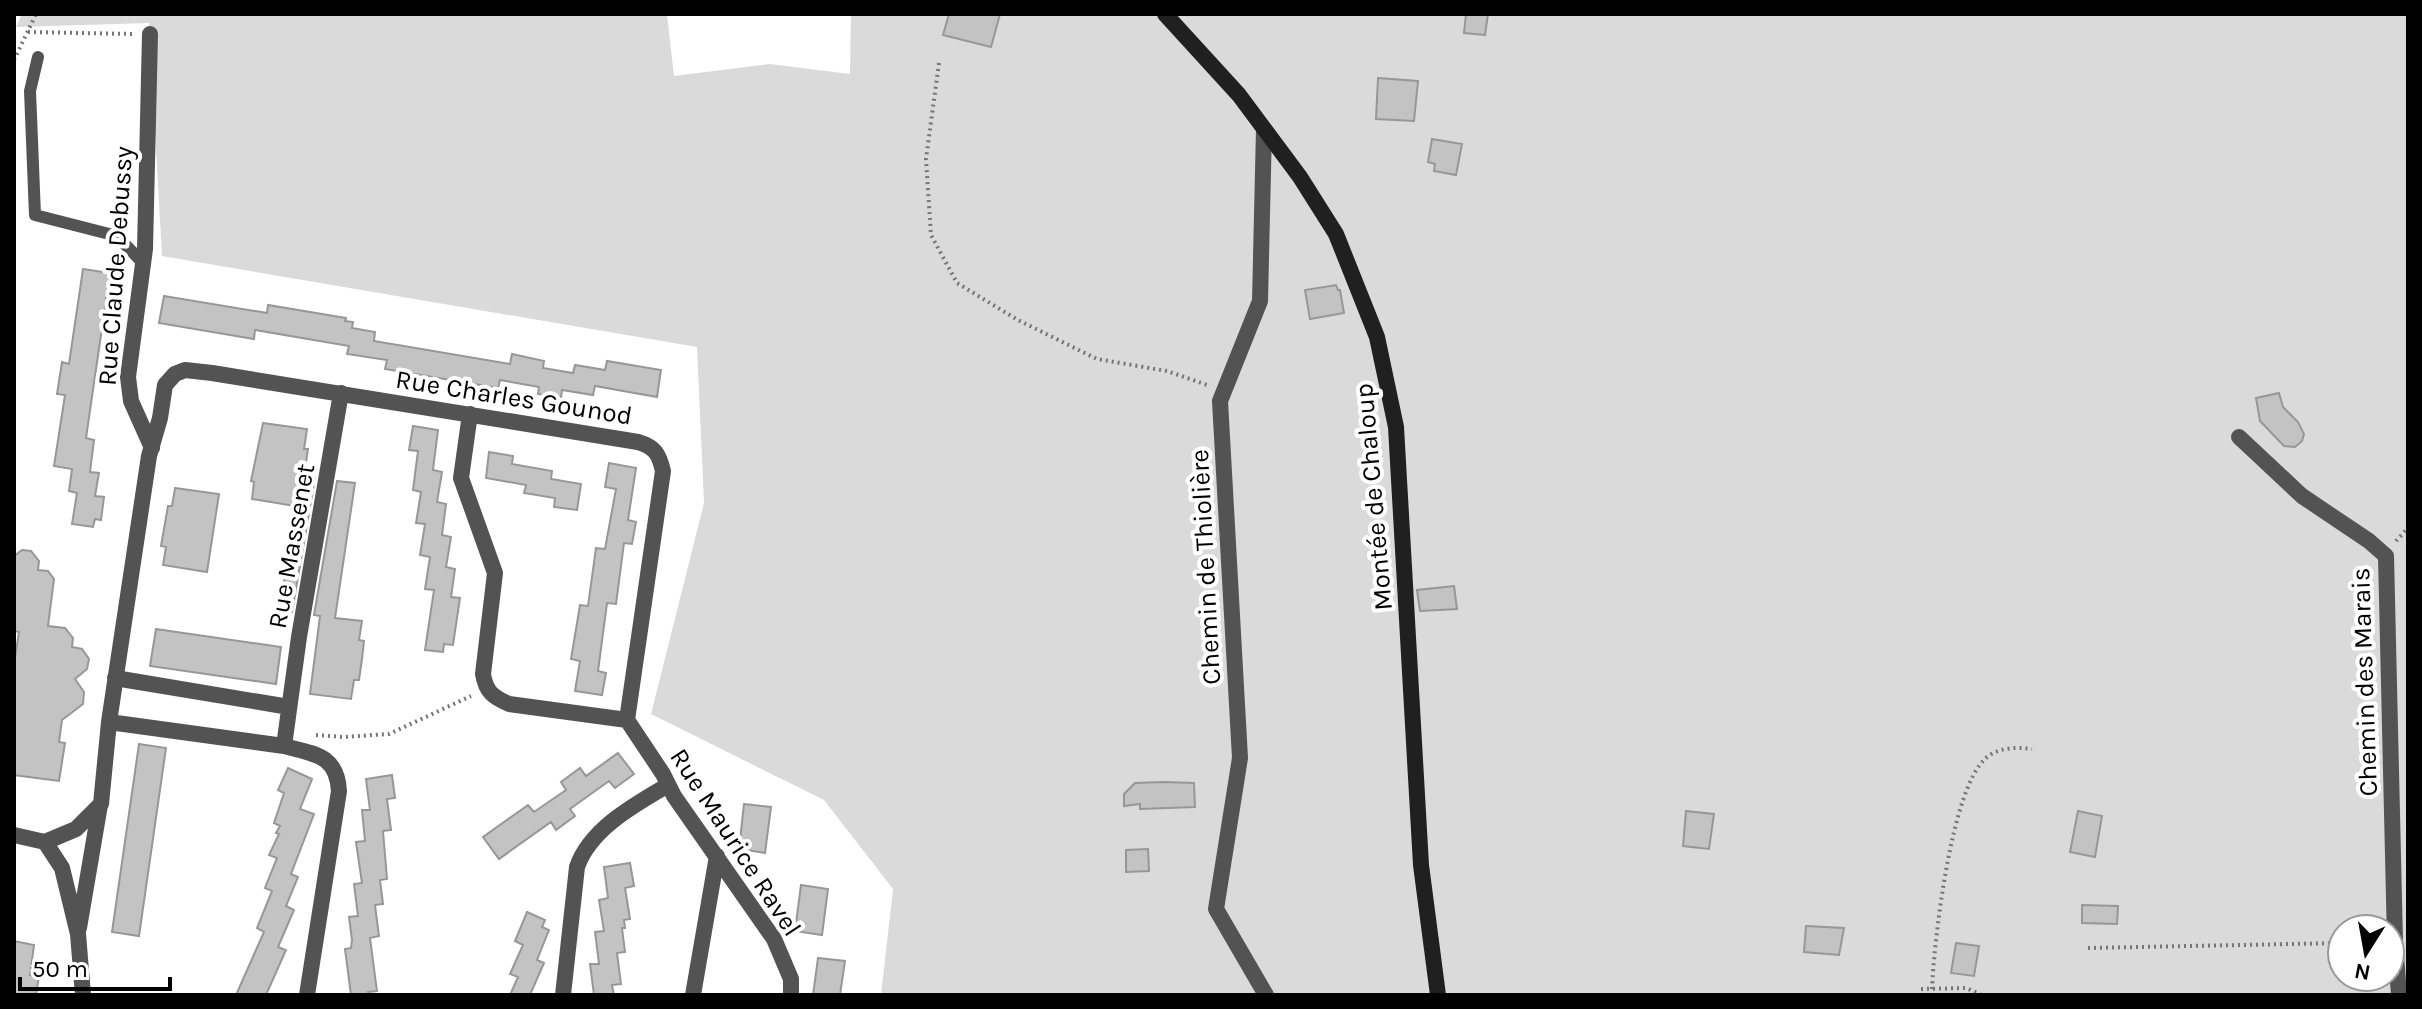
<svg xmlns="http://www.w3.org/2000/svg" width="2422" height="1009" font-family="Karla,sans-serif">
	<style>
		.green { fill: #dadada; fill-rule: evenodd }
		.building { fill: #c3c3c3; stroke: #979797; stroke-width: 2 }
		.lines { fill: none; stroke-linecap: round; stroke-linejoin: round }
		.path { stroke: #757575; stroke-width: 4; stroke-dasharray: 2 4; stroke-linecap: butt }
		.lane { stroke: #535353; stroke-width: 12 }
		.street { stroke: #535353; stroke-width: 16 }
		.secondary { stroke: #202020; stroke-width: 16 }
		.labels { text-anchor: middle; stroke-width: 8; stroke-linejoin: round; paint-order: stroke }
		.street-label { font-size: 26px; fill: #000; stroke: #fff }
	</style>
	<rect width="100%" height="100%" fill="#fff"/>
	<path class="green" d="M22,14H667L674,76L770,64L850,74L851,14H2408V995H881L893,889L824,800L651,714L704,503L697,347L162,256L149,23L16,27ZM2342,929H2390V977H2342Z"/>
	<path class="building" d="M949,14H1000L991,47L943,35Z
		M1466,14H1488L1485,35L1464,33Z
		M1378,78L1418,81L1414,121L1376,119Z
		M1432,139L1462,144L1456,175L1434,171L1435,164L1428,162Z
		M83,269L110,273L86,438L94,440L90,472L99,473L95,496L104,497L101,520L95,519L93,527L72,524L77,493L69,491L72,469L54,466L65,395L57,394L62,362L69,364Z
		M1336,285L1338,290H1340L1344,313L1310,319L1305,290Z
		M164,296L267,313L268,305L346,318L345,321L353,322L352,328L375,332L374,341L510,364L512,354L544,361L543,368L573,373L575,365L605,370L607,361L661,370L657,397L595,386L593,395L562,390L561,398L538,394L539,387L500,380L498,388L385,369L387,360L347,354L349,346L255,330L254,339L159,323Z
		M2279,393L2283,407L2298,422L2304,434L2302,441L2295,447L2284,446L2260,421L2256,398Z
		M263,423L307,429L304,449H308L304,476L315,478L292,612L280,610L295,506L252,499L254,482L251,481Z
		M413,426L438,430L433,470L442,472L437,502L446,504L442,535L451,537L446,567L455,569L451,597L460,598L453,645L444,644L443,652L425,650L434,590L425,589L430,557L420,555L425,524L416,523L421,492L413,490L418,451L409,450Z
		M489,452L513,456L512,464L552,471L551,479L581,484L577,510L554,507L555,498L524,493L526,485L486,478Z
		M609,463L636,468L628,520L636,522L632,544L624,543L616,604L607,603L598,671L606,673L602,695L575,691L580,661L571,659L580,605L588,606L596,548L605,549L616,489L605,487Z
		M337,481L355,483L335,618L362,621L359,640L364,641L362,659L359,680H354L351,699L310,694L320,616L314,615Z
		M175,488L219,494L207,572L163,565L166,547L161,546L168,506H172Z
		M22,550L31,551L39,561L38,570L48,571L54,579L48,626L65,628L73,638L72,647L82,649L89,659L87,669L75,679L84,692L83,704L62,720L59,742L65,743L59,781L14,775V664L19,632L14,631V556Z
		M1454,586L1457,609L1420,611L1417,590Z
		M156,629L281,647L276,684L150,666Z
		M139,744L166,748L139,936L112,932Z
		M618,753L634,774L615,788L609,781L570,809L575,816L556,830L551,822L499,859L483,837L528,805L534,812L566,790L561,782L580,768L586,776Z
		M288,768L312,779L300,809L314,814L291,874L298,877L286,906L294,910L278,947L286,950L266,995H236L264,932L257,928L272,891L265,888L277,858L269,855L279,834L276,833L280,826L274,823L284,793L278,790Z
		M392,775L395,798L387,799L391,830L383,831L387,879L380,880L383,904L375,905L379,936L370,938L377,991L368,992L369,995H351L345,949L351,948L352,940L349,917L358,916L354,884L362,883L356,842L365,841L362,810H370L366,779Z
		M1163,782L1194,783L1195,807L1140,809V804L1124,806V794L1135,783Z
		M744,804L771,807L765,853L739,849Z
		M1686,811L1714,814L1709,849L1683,846Z
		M2078,811L2102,816L2095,857L2070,852Z
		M1148,849L1149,871L1126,872V850Z
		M630,863L634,886L625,888L630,919L624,920L625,928H622L625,952L617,953L621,984L612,985L614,995H594L590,964H599L595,932L604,931L599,900L608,898L604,867Z
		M801,885L828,889L822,935L795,931Z
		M2082,905L2118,906L2117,924L2082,923Z
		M527,912L545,920L542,927L549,930L537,960L544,963L530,995H510L518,977L510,974L523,945L515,941Z
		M1806,926L1844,928L1839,955L1804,952Z
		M14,941L34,945L30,975L39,976L36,995H14Z
		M1956,943L1979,946L1974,976L1951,973Z
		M818,958L845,961L840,995H813Z"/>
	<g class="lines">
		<path class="path" d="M28,32L133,34
			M14,60L36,14
			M939,63L926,159L931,235L957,283L1018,320L1097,359L1167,371L1210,386
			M2396,541L2408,528
			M316,735L343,737L389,734L471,696
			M2088,948L2342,943
			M1921,989L1966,988L1982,995
			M1932,989C1934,942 1951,788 1986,758C1999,747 2016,747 2032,749"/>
		<path class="lane" d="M38,57L30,91L35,215L117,236L143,263"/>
		<path class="street" d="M150,34L145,249L128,377L131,401L152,448
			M1264,129L1260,301L1220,401L1240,758L1216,909L1266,995
			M470,414L461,478L495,573L483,674C486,692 493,697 509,704L627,720
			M2239,437L2302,496L2369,541L2386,556L2395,941L2399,995
			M115,678L289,707
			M627,720L663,774L674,796L774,939L791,979V995
			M109,722L284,746C315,754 337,755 339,791L307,995
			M284,746L299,637L341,393
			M14,835L45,842L62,868L78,934L83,995
			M45,842L76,829L101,804L109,722L149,456L160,418L165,385L175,374L185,370L212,373L638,442C655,447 659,454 663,471L627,720
			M79,928L100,805
			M563,995L577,867C590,829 634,805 668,785
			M693,995L717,856"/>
		<path class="secondary" d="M1165,14L1239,95L1300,177L1336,234L1377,337L1396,427L1421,865L1438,995"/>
	</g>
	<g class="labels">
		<g class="street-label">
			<text transform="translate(115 266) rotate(-86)" y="9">Rue Claude Debussy</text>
			<text transform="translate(514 397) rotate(9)" y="9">Rue Charles Gounod</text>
			<text transform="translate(1373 497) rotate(-95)" y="9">Montée de Chaloup</text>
			<text transform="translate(291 546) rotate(-80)" y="9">Rue Massenet</text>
			<text transform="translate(1205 567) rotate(-93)" y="9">Chemin de Thiolière</text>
			<text transform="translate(2364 682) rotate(-92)" y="9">Chemin des Marais</text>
			<text transform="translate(736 842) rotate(57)" y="9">Rue Maurice Ravel</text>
		</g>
	</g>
	<rect width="2422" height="1009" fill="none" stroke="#000000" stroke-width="32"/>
	<g transform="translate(2366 953) rotate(191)"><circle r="38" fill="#ffffff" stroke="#999999" stroke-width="2"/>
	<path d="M0-6L14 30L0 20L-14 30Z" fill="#000000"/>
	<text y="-12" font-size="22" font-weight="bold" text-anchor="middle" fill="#000000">N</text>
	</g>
	<path d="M20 977v12h150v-12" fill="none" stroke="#000000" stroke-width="4"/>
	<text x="32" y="977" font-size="24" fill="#000000" stroke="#ffffff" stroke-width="6" paint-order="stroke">50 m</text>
</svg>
